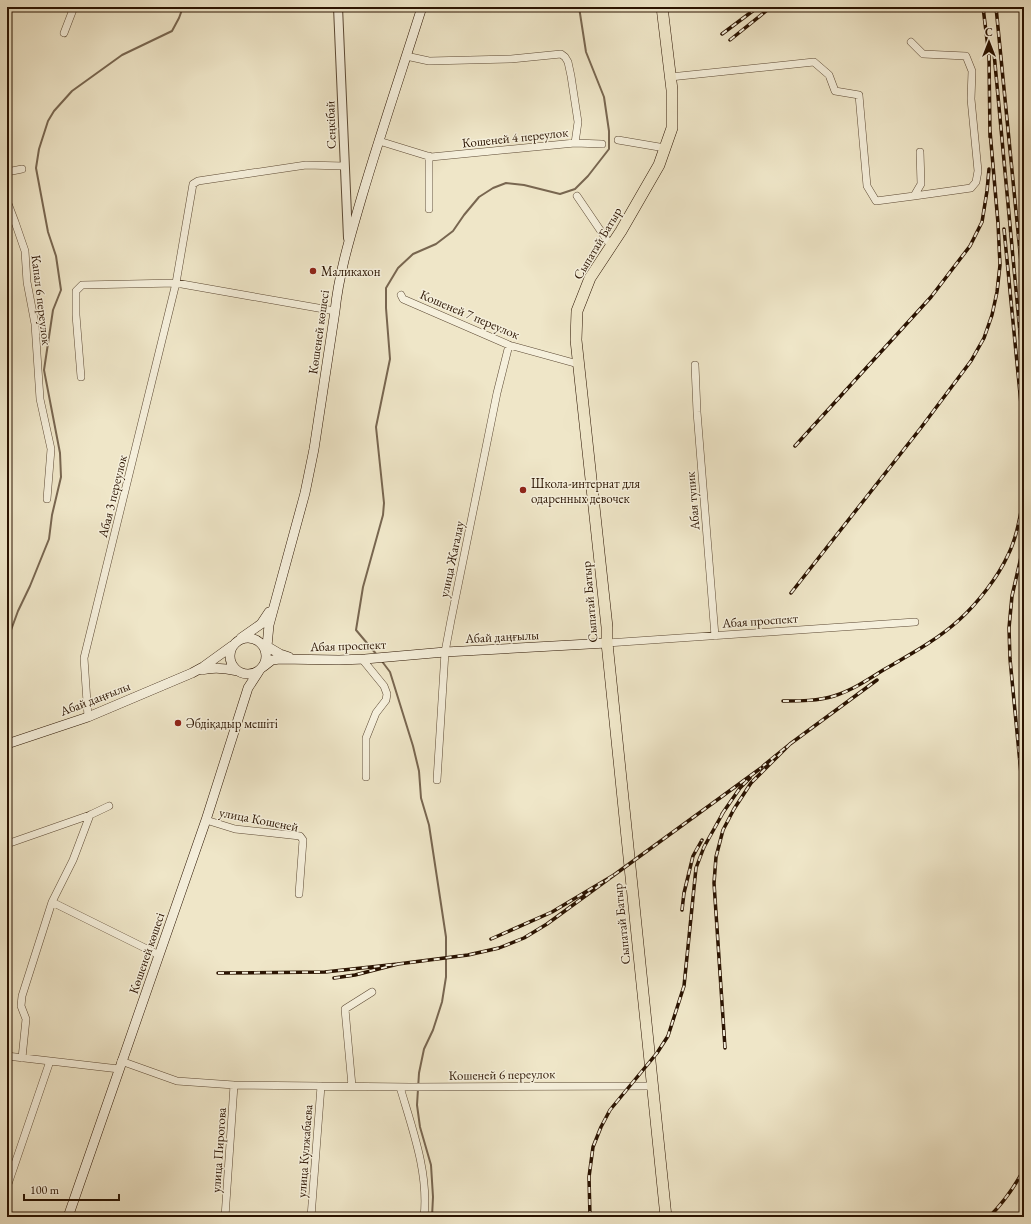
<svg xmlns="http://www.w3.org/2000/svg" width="1031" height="1224" font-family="'EB Garamond',serif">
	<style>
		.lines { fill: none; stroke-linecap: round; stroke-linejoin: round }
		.stream { stroke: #786650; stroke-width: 2 }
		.minor-casing { stroke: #5b4833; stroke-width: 8 }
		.tertiary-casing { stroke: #5b4833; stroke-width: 10 }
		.secondary-casing { stroke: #2a1301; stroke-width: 10 }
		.primary-casing { stroke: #2a1301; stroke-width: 12 }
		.minor { stroke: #f5efdb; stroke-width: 7 }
		.tertiary { stroke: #f5efdb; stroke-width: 8 }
		.secondary { stroke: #f5efdb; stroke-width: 9 }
		.primary { stroke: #efe6c8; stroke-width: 11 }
		.rail-casing { stroke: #2a1301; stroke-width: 3.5 }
		.rail { stroke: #f5efdb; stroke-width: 2; stroke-dasharray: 6; stroke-linecap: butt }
		.poi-dot { fill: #8f2418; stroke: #f5efdb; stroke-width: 1.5 }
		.labels { text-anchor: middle; stroke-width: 3; stroke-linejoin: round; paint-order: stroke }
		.street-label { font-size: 13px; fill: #2a1301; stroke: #f5efdb }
		.poi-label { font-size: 13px; fill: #2a1301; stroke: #f5efdb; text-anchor: start }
	</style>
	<rect width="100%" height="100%" fill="#efe6c8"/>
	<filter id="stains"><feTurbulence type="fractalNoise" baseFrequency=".005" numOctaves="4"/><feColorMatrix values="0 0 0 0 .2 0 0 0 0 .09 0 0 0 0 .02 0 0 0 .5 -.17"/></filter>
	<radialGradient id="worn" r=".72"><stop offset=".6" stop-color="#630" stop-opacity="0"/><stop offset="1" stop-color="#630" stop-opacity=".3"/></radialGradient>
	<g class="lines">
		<path class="stream" d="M7,641L18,611L30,586L49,539L52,515L61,477L60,453L44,370L53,310L61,290L56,256L48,232L36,168L39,149L48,121L54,111L72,91L122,55L172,31L179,18L183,7
			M377,655L356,630L363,587L383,515L384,503L376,427L390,359L386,308V288L398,268L413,254L436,244L453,231L464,215L479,197L493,188L506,183L524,185L560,194L575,189L588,176L609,149V131L604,97L586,52L579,7
			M381,660L390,672L413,746L419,771L421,798L429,825L446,937V977L442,1002L433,1030L424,1049L419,1073L417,1105L420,1127L431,1165L433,1197L432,1217"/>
		<defs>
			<path id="minor" d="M140,7L143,8L154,7
				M238,7V8
				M64,33L74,7
				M911,42L923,54L966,56L972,71L971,99L978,171L976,182L971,188L914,196
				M406,56L429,61L511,59L561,54L565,57L568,62L571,76L578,122L575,143
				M670,77L814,62L829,75L835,91L859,95L867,186L876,201L914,196L921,184L920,152
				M618,140L665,148
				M379,141L431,157L575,143L602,144
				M429,156V209
				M7,172L22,169
				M577,196L611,246
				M7,201L15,222L25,251L27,282L35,324L40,399L51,449L47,499
				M401,295L403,299L509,345L578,364
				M695,365L697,412L715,636
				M81,377L76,315V291L82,285L176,283L335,311
				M607,643L915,622
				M362,659L384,686L387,694L386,700L376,713L366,738V777
				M88,717L84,658L176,283L193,184L198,181L306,165L344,166
				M437,780L445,652L451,620L497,393L509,345
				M206,820L235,829L300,836L303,840L299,894
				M7,844L90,815L109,806
				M52,902L159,955
				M7,1056L119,1069
				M22,1058L26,1019L21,1006L22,996L52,902L73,860L90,815
				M121,1061L177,1081L234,1085L410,1087L653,1086
				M352,1086L345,1009L372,992
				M400,1087C412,1128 429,1173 424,1217
				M7,1187L50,1061
				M225,1217L234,1085
				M311,1217L321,1086"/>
			<path id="tertiary" d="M338,7L348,238"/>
			<path id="secondary" d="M230 656a18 18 0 1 1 36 0a18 18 0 1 1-36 0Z
				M241,638L261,624L269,612
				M263,644L280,654L289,657
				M266,657L269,625L305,493L314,449L335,311C339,272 351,234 362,196C381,132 402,70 422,7
				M263,667L272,660L280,659L339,660L365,659L445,652L607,643
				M201,670C214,667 225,668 237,671
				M7,744L88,717L192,673L203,667L232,646
				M68,1217L206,820L248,688L259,671"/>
			<path id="primary" d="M662,7L672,90V128L659,165L621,231L590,278L577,311L576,340L607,627V643L666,1217"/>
		</defs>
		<use href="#minor" class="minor-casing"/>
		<use href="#tertiary" class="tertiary-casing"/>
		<use href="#secondary" class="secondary-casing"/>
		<use href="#primary" class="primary-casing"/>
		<use href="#minor" class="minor"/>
		<use href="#tertiary" class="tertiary"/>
		<use href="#secondary" class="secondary"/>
		<use href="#primary" class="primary"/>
		<defs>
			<path id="rail" d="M983,7L989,56L990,137
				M996,7L1024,293
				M722,34L758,7
				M730,40L771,7
				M994,53L1024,376
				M1004,229L1024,435
				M795,446L931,297L970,246L982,222L987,191L989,169
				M1024,544L1012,596L1009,628L1010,659L1024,805
				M791,593L920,429L971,361L984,338L992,315L997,292L1000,265L998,223L990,131
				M783,701C800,701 818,701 834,696C853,690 869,679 885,669C911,654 937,640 959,620C977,604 998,577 1008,555C1017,537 1020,516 1024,496
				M790,744L877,680
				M1024,804V854
				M722,814L740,788L750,778
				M614,875L761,768
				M682,910L684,893L693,856L702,840
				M398,964L468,955L499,948L524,938L547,924L614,875L552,912L491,939
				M218,973L325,972L398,964L355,975L334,978
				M725,1048L714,883L716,857L723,830L734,809L751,783L790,744L763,766
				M590,1217L589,1177L593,1147L601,1127L610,1110L657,1053L668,1036L684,986L696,868L704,847L724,811
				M989,1217C1003,1203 1015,1186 1024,1169"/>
		</defs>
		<use href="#rail" class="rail-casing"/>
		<use href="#rail" class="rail"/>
	</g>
	<g class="poi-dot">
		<circle cx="313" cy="271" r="4"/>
		<circle cx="523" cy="490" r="4"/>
		<circle cx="178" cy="723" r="4"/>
	</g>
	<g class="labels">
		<g class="street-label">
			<text transform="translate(330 125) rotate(-92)" y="5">Сеңкібай</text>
			<text transform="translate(515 137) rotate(-6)" y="5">Кошеней 4 переулок</text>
			<text transform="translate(597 243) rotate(-59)" y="5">Сыпатай Батыр</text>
			<text transform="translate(42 300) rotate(83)" y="5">Капал 6 переулок</text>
			<text transform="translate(470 314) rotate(23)" y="5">Кошеней 7 переулок</text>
			<text transform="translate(318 332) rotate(-82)" y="5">Көшеней көшесі</text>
			<text transform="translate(112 496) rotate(-76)" y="5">Абая 3 переулок</text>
			<text transform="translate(692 501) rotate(-95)" y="5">Абая тупик</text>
			<text transform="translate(451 559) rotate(-78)" y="5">улица Жагалау</text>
			<text transform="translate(589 602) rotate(-95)" y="5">Сыпатай Батыр</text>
			<text transform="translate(760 620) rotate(-4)" y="5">Абая проспект</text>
			<text transform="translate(502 636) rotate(-3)" y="5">Абай даңғылы</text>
			<text transform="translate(348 645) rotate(-2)" y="5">Абая проспект</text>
			<text transform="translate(95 698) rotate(-21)" y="5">Абай даңғылы</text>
			<text transform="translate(259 819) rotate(11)" y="5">улица Кошеней</text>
			<text transform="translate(621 924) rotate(-96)" y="5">Сыпатай Батыр</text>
			<text transform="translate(146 953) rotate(-71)" y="5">Көшеней көшесі</text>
			<text transform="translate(502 1074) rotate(-1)" y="5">Кошеней 6 переулок</text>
			<text transform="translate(218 1150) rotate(-86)" y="5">улица Пирогова</text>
			<text transform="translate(304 1151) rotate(-86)" y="5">улица Кулжабаева</text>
		</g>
		<g class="poi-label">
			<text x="321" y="276">Маликахон</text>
			<text x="531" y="488">Школа-интернат для<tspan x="531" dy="15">одаренных девочек</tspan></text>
			<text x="186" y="728">Әбдіқадыр мешіті</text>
		</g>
	</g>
	<rect width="1031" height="1224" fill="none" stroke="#efe6c8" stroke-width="24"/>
	<rect x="8" y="8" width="1015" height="1208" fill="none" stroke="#2a1301" stroke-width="2"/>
	<rect x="12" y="12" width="1007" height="1200" fill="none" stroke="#2a1301"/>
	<g transform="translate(989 42)" stroke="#f5efdb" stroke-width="3" paint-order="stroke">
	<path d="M0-3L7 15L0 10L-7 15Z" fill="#2a1301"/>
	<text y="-6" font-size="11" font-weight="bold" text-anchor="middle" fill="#2a1301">С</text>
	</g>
	<path d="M24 1194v6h95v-6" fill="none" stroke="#2a1301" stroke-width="2"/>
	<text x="30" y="1194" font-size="12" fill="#2a1301" stroke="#f5efdb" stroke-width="3" paint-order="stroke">100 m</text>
	<rect width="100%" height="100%" filter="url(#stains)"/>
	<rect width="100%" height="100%" fill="url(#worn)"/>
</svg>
